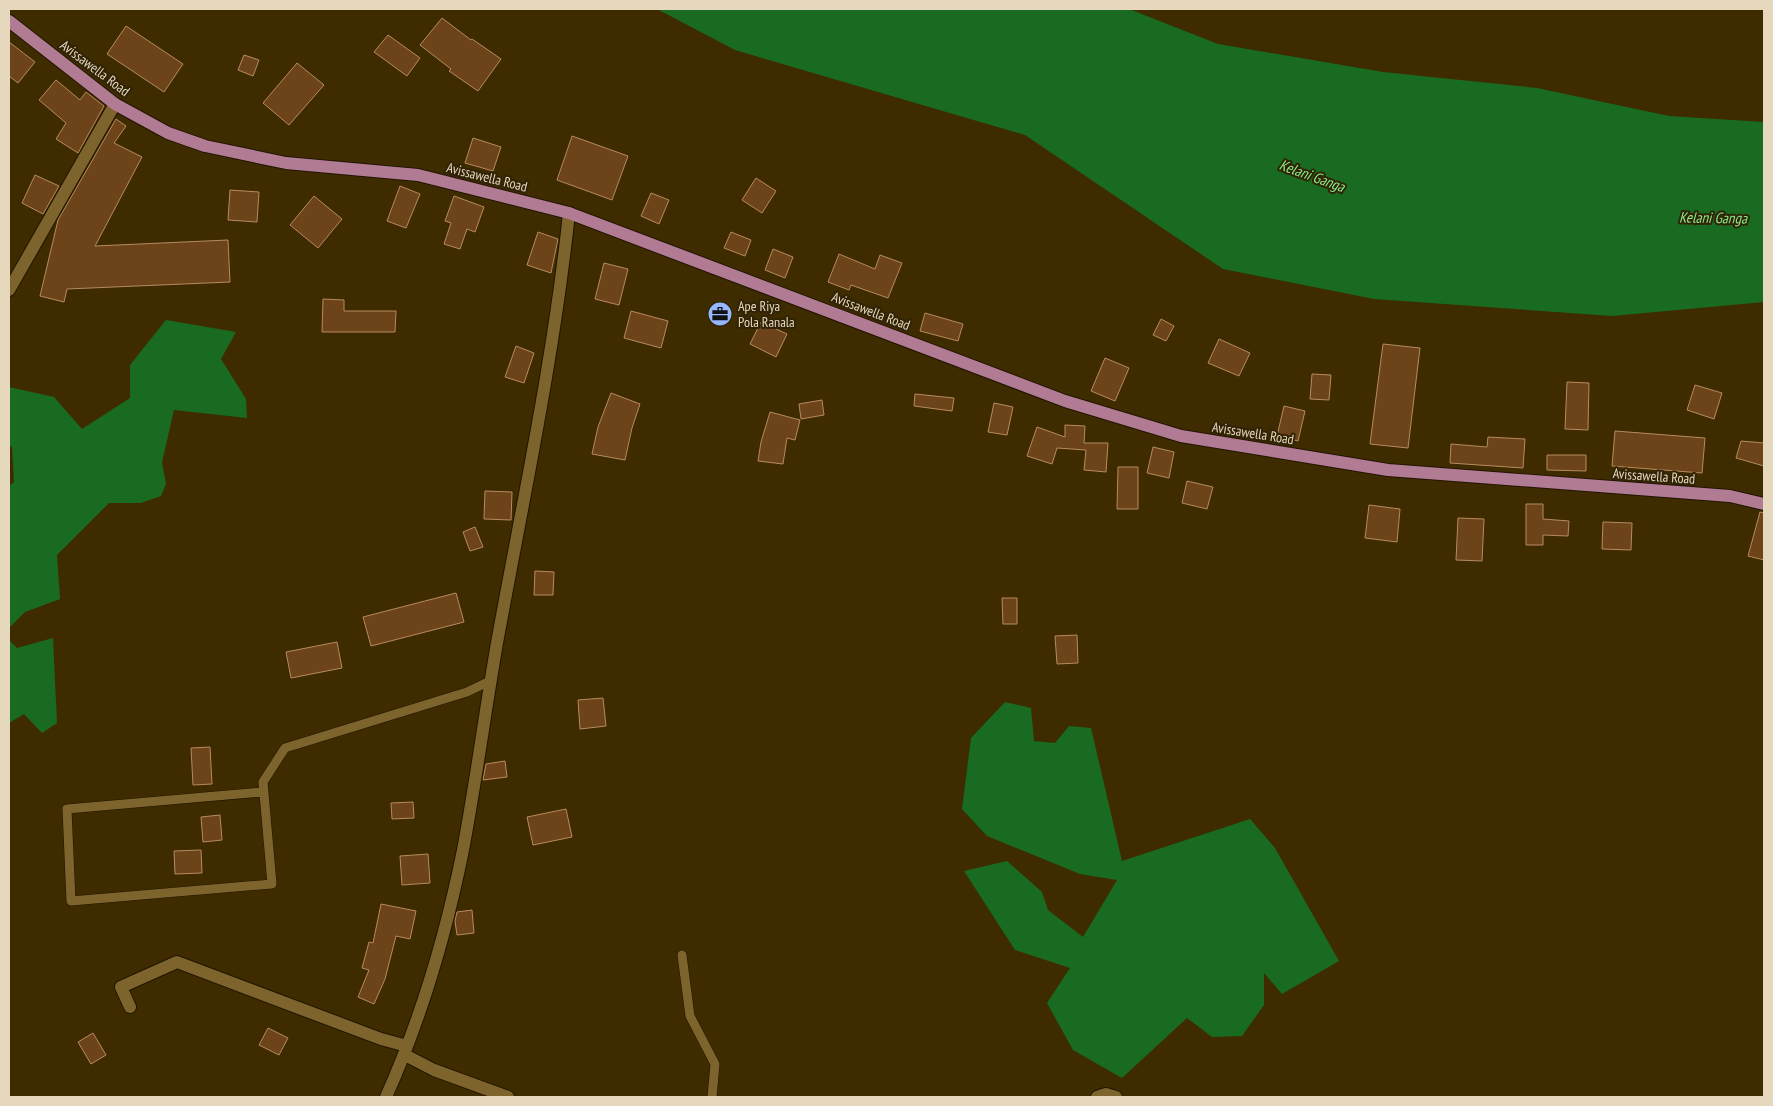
<svg xmlns="http://www.w3.org/2000/svg" width="1773" height="1106" font-family="'PT Sans Narrow',sans-serif">
	<style>
		.water { fill: #196b21 }
		.building { fill: #6d4419; stroke: #b78a5f }
		.lines { fill: none; stroke-linecap: round; stroke-linejoin: round }
		.service-casing { stroke: #211500; stroke-width: 10 }
		.minor-casing { stroke: #211500; stroke-width: 14 }
		.primary-casing { stroke: #211500; stroke-width: 14 }
		.service { stroke: #7d642d; stroke-width: 9 }
		.minor { stroke: #7d642d; stroke-width: 12 }
		.primary { stroke: #b17b94; stroke-width: 12 }
		.labels { text-anchor: middle; stroke-width: 4; stroke-linejoin: round; paint-order: stroke }
		.street-label { font-size: 14px; fill: #e6d8bc; stroke: #302306 }
		.poi-label { font-size: 14px; fill: #e6d8bc; stroke: #302306; text-anchor: start }
		.water-label { font-size: 15px; font-style: italic; fill: #87ea88; stroke: #302306 }
	</style>
	<rect width="100%" height="100%" fill="#3e2c00"/>
	<path class="water" d="M657,9H1129L1218,44L1383,72L1537,88L1669,116L1764,122V302L1612,316L1374,299L1223,269L1025,135L735,50Z
		M166,320L236,332L221,359L246,399L247,418L174,410L162,462L166,484L161,496L141,503H109L57,555L60,599L25,612L9,628V486L14,482L12,447L9,445V387L54,397L82,429L130,398V365Z
		M53,638L57,723L42,733L24,714L9,723V640L17,648Z
		M1005,702L1031,708L1034,741L1055,743L1069,726L1091,728L1122,861L1250,819L1275,848L1339,961L1282,994L1264,973V1005L1242,1036L1212,1037L1187,1018L1122,1078L1073,1050L1047,1003L1070,968L1015,950L964,871L1007,861L1042,892L1048,910L1083,937L1117,880L1080,874L987,836L962,809L971,738Z"/>
	<path class="building" d="M442,18L471,40L472,39L501,59L478,91L449,71L451,69L420,45Z
		M126,26L183,64L164,92L107,54Z
		M388,35L420,58L407,76L374,52Z
		M9,42L35,62L18,83L9,76Z
		M244,55L259,60L253,76L238,70Z
		M297,63L324,85L289,125L263,103Z
		M56,80L80,100L86,92L104,106L78,153L56,139L66,123L39,100Z
		M116,119L126,126L114,143L142,157L95,246L228,240L230,282L67,289L64,302L40,296L58,220Z
		M572,136L628,156L612,200L557,180Z
		M473,138L501,147L493,171L465,163Z
		M35,175L59,186L43,214L22,203Z
		M756,178L776,191L762,213L742,200Z
		M400,186L420,194L406,228L387,221Z
		M230,190L259,192L257,222L228,220Z
		M651,193L669,200L659,224L641,216Z
		M314,196L342,219L318,248L290,225Z
		M454,196L484,207L475,232L467,229L460,249L444,244L451,223L445,221Z
		M538,232L558,239L551,273L527,265Z
		M731,232L751,240L745,256L724,248Z
		M773,249L793,257L785,278L765,270Z
		M839,254L875,269L880,255L902,263L888,298L851,285L849,290L828,282Z
		M604,263L628,269L619,305L595,299Z
		M323,299L344,300V311H396L395,332H322Z
		M631,311L668,321L661,348L624,338Z
		M925,313L963,324L958,341L920,331Z
		M1161,319L1174,326L1166,341L1153,335Z
		M761,322L787,334L776,357L750,344Z
		M1219,339L1250,353L1239,376L1208,363Z
		M1383,344L1420,348L1408,448L1370,444Z
		M516,346L534,353L524,383L505,377Z
		M1105,358L1129,368L1115,401L1091,391Z
		M1312,374L1331,375L1329,400L1310,399Z
		M1567,382L1589,383L1588,430L1565,429Z
		M1695,385L1722,393L1714,419L1687,410Z
		M611,393L640,404L632,428L625,460L592,454L598,427Z
		M915,394L954,398L952,411L914,406Z
		M822,400L824,415L801,419L799,404Z
		M994,403L1013,407L1007,435L988,432Z
		M1284,406L1305,411L1298,441L1277,436Z
		M770,412L800,420L795,440L787,438L783,464L758,461L761,442Z
		M1065,425L1085,426L1084,443H1108L1106,472L1084,470L1086,450L1057,448L1052,464L1027,456L1037,427L1065,437Z
		M1615,431L1705,438L1702,473L1612,466Z
		M1488,437L1525,439L1523,468L1450,463L1451,444L1487,447Z
		M1741,441L1764,443V466L1736,458Z
		M1153,447L1174,452L1169,478L1147,473Z
		M1547,455H1586V471L1547,470Z
		M1118,467H1138V509H1117Z
		M1187,481L1213,487L1207,509L1182,503Z
		M485,491L512,492L511,520L484,519Z
		M1526,504H1543V519L1569,521L1568,536L1543,535V545H1526Z
		M1369,505L1400,509L1397,542L1365,538Z
		M1760,512L1764,513V560L1748,556Z
		M1458,518L1484,519L1482,561L1456,560Z
		M1603,522L1632,523L1631,550L1602,549Z
		M475,527L483,547L470,551L463,532Z
		M535,571L554,572L553,595H534Z
		M456,593L464,622L371,646L363,617Z
		M1002,598H1017V624H1003Z
		M1077,635L1078,663L1057,664L1055,636Z
		M337,642L342,668L291,678L286,652Z
		M603,698L606,726L580,729L578,700Z
		M210,747L212,784L193,785L191,748Z
		M505,761L507,777L483,780L486,764Z
		M413,802L414,818L392,819L391,803Z
		M566,809L572,837L533,845L527,817Z
		M220,815L222,840L203,842L201,817Z
		M201,850L202,873L175,874L174,851Z
		M428,854L430,883L402,885L400,856Z
		M381,904L416,911L410,939L396,936L385,979L374,1004L358,997L369,970L362,968L369,942L373,943Z
		M472,910L474,933L457,935L455,921L457,912Z
		M268,1028L288,1038L279,1055L259,1045Z
		M93,1033L106,1055L91,1064L78,1042Z"/>
	<g class="lines">
		<defs>
			<path id="service" d="M263,792L67,809L71,901L272,884L263,782L285,748L467,692L490,681
				M682,955L690,1016L715,1064L712,1097"/>
			<path id="minor" d="M9,290L115,104
				M130,1007L121,987L177,962L381,1039L407,1046
				M405,1055L434,1070L508,1097
				M386,1097C421,1019 446,934 463,850C476,781 485,712 497,643C523,500 554,357 569,213
				M1097,1097L1106,1094L1116,1097"/>
			<path id="primary" d="M9,21L115,104L168,133L205,146L286,163L418,175L569,213L1065,401L1181,436L1388,470L1730,496L1764,504"/>
		</defs>
		<use href="#service" class="service-casing"/>
		<use href="#minor" class="minor-casing"/>
		<use href="#primary" class="primary-casing"/>
		<use href="#service" class="service"/>
		<use href="#minor" class="minor"/>
		<use href="#primary" class="primary"/>
	</g>
	<defs>
		<symbol id="office-disc" viewBox="-11 -11 22 22"><circle r="9.5" fill="#95b7fd" stroke="#302306"/><path d="M-6-3h4V-5.5h4V-3h4V5H-6ZM-1-4.5V-3h2v-1.5ZM-6 0V1H6V0Z" fill="#111"/></symbol>
	</defs>
	<g fill-rule="evenodd">
		<use href="#office-disc" x="706" y="300" width="28" height="28"/>
	</g>
	<g class="labels">
		<g class="street-label">
			<text transform="translate(95 68) rotate(37)" y="5">Avissawella Road</text>
			<text transform="translate(487 177) rotate(14)" y="5">Avissawella Road</text>
			<text transform="translate(871 311) rotate(21)" y="5">Avissawella Road</text>
			<text transform="translate(1253 433) rotate(9)" y="5">Avissawella Road</text>
			<text transform="translate(1654 476) rotate(4)" y="5">Avissawella Road</text>
		</g>
		<g class="poi-label">
			<text x="738" y="311">Ape Riya<tspan x="738" dy="16">Pola Ranala</tspan></text>
		</g>
		<g class="water-label">
			<text transform="translate(1312 176) rotate(20)" y="5">Kelani Ganga</text>
			<text transform="translate(1713 218) rotate(1)" y="5">Kelani Ganga</text>
		</g>
	</g>
	<rect width="1773" height="1106" fill="none" stroke="#e6d8bc" stroke-width="20"/>
</svg>
